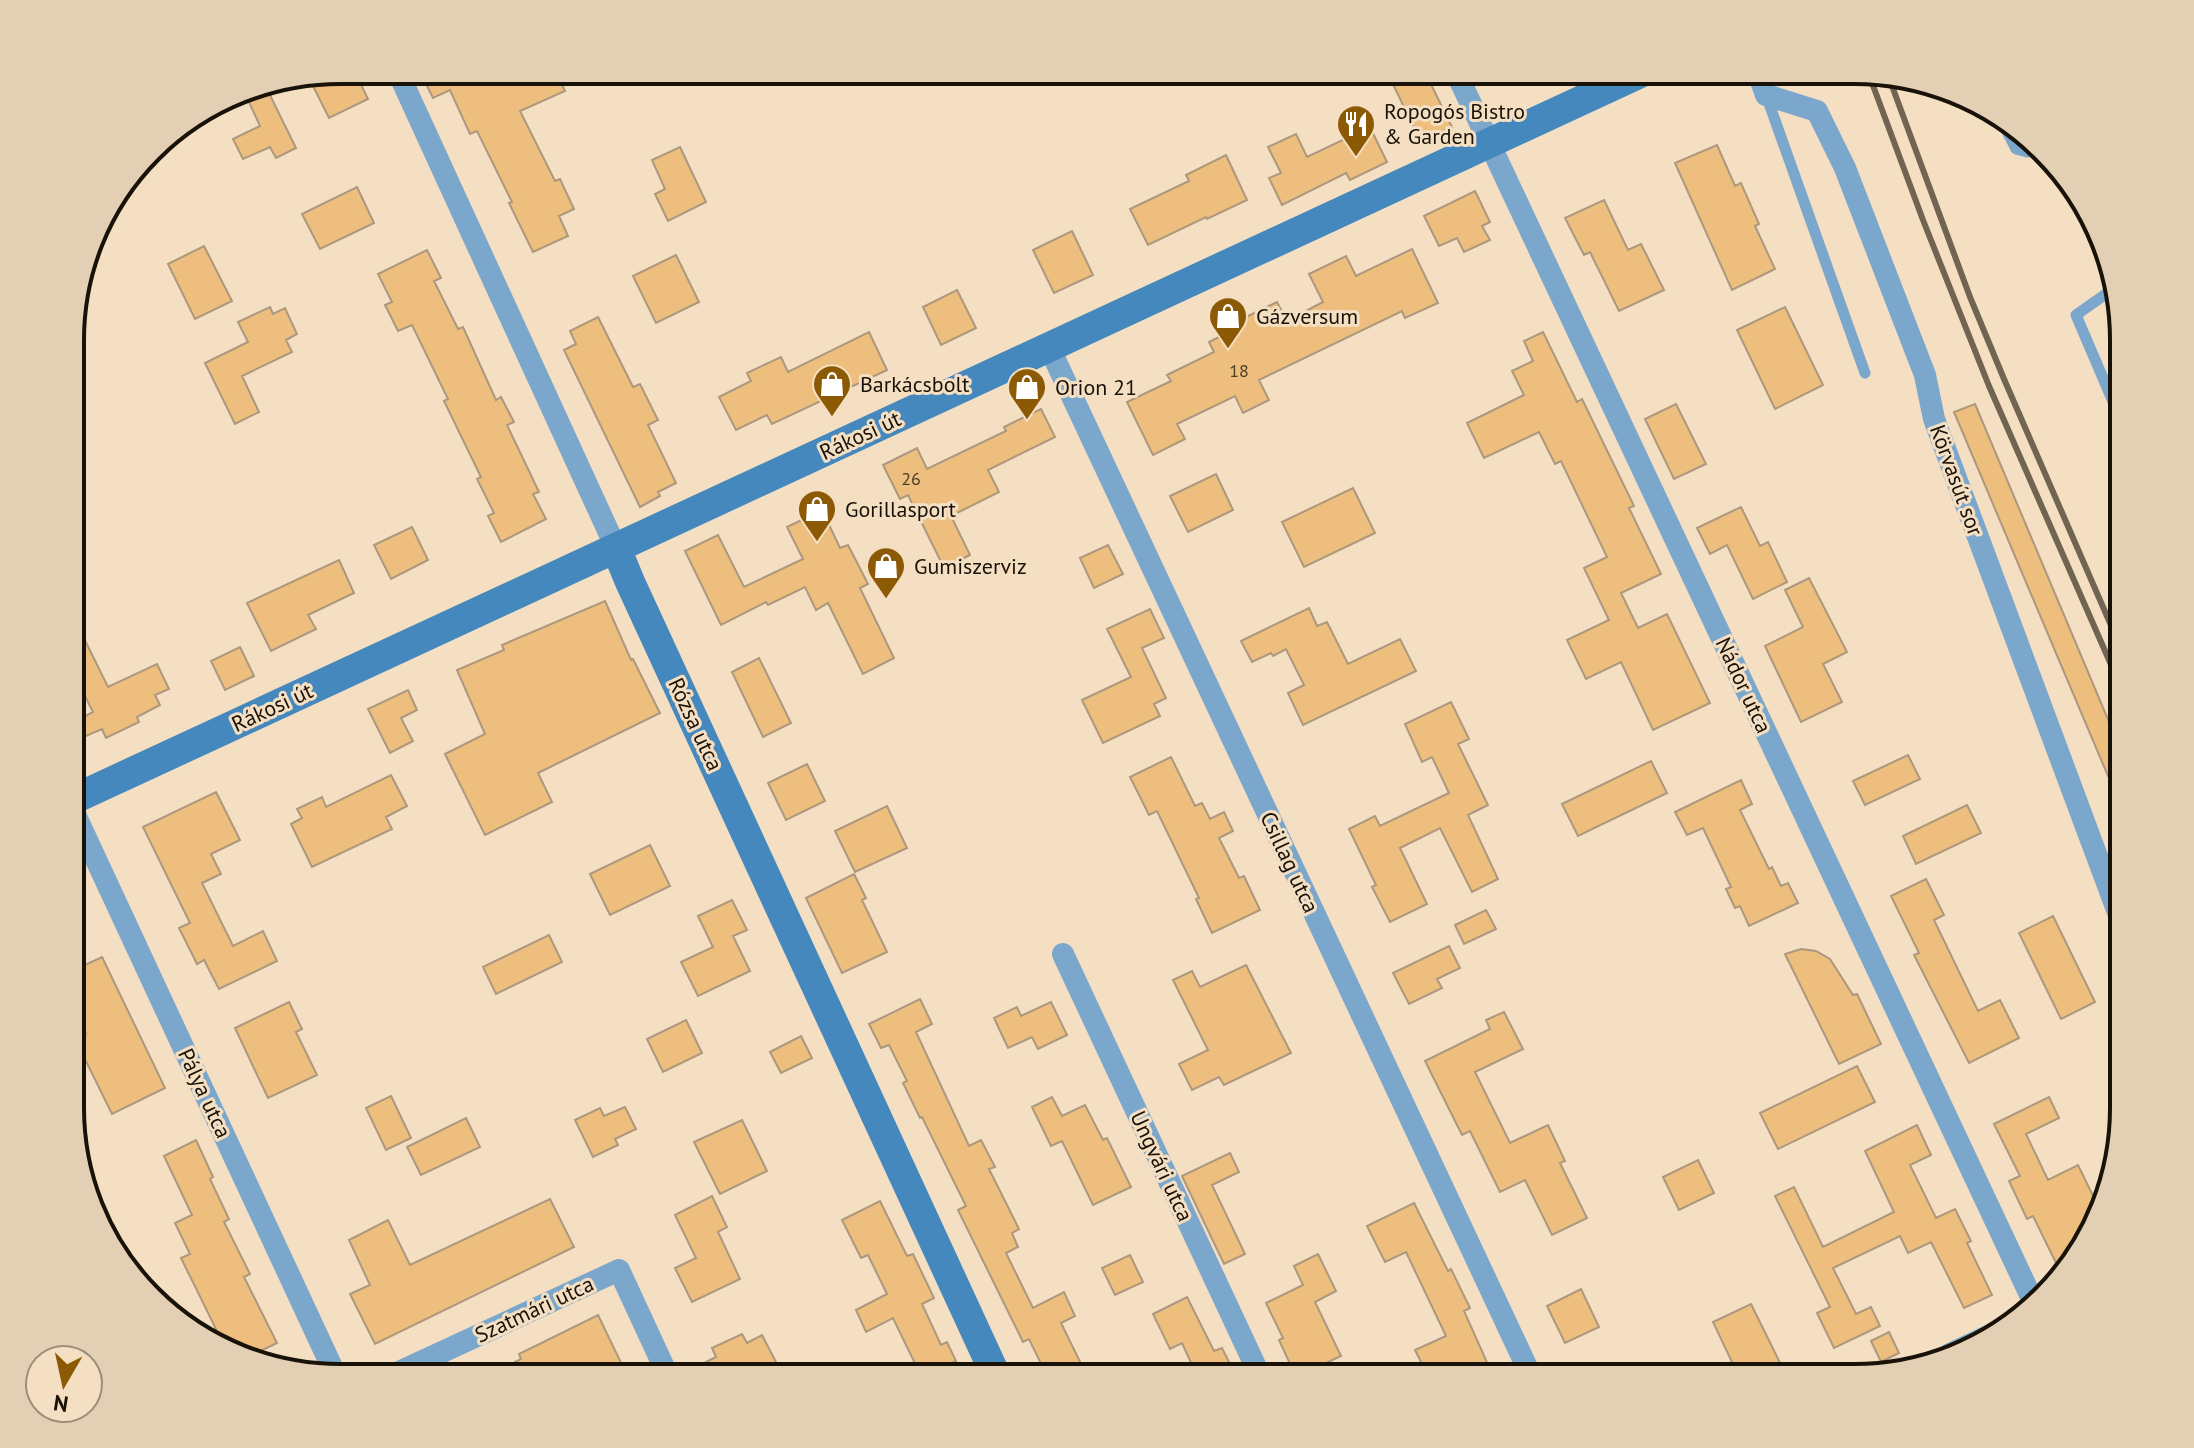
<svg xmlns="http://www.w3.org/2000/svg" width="2194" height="1448" font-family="'PT Sans',sans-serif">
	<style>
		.building { fill: #edbe7e; stroke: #ac987d; stroke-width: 2 }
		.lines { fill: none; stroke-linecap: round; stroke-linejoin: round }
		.lane { stroke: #7ca7cc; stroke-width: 11 }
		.street { stroke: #7ca7cc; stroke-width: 22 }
		.secondary { stroke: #4488be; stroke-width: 30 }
		.rail { stroke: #716452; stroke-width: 6 }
		.labels { text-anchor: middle; stroke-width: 6; stroke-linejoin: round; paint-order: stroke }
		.number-label { font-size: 18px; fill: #4e3d26 }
		.poi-label { font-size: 22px; fill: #191208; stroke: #f5dfc2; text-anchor: start }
		.street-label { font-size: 22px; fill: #191208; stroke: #f5dfc2 }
		.rim { fill: none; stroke: #191208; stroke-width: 4 }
	</style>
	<rect width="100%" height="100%" fill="#f5dfc2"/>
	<path class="building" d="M340,70H354L368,99L329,118L308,76Z
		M419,70H555L565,91L520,111L555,181L560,179L574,209L559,216L568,236L533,252L509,203L512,202L477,131L470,134L450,90L433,98Z
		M1386,70H1424L1452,127L1421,142Z
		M265,85L296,148L276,158L270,147L243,159L233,139L260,126L243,89Z
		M1370,127L1387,162L1350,180L1346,173L1282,205L1269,178L1281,173L1268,147L1296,134L1307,157Z
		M1717,145L1735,186L1741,183L1759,224L1755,226L1775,269L1732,290L1675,163Z
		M680,147L706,202L668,221L655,194L665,189L652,160Z
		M1226,155L1247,200L1207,219L1206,217L1148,245L1130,209L1189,181L1186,175Z
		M357,187L374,223L320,249L302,214Z
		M1475,191L1490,222L1482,226L1490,240L1464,252L1457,238L1439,246L1424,216Z
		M1604,200L1628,250L1641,244L1664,290L1619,311L1590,252L1584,255L1565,218Z
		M1072,231L1093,275L1054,293L1033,250Z
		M204,246L232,301L195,319L168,264Z
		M1412,249L1438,303L1405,318L1402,311L1259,380L1269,400L1243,413L1235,396L1177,424L1185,439L1153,455L1127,402L1171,381L1167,375L1214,352L1209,342L1245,324L1242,319L1277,302L1287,321L1323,302L1309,274L1346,256L1356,276Z
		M427,250L441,278L434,281L458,329L463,327L496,400L501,397L514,422L507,425L539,492L533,494L546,519L501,542L488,516L494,513L477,479L481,477L444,401L448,399L412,325L398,331L385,305L392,302L378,274Z
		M676,255L699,302L656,323L633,276Z
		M957,290L976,328L941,345L923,307Z
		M270,307L273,314L285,308L297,334L286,340L292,352L242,376L259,412L235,424L205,363L248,342L238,322Z
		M1785,307L1823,385L1775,409L1737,330Z
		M598,317L633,387L640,384L658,420L648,425L676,483L658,492L660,496L640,507L564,350L576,344L570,331Z
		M869,332L887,370L772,424L767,415L736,430L719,397L751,381L747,373L781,357L788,372Z
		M1543,332L1577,402L1582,399L1634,506L1629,508L1661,574L1621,593L1638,628L1667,614L1710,703L1653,730L1621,662L1586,679L1567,640L1609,620L1584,568L1607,557L1561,461L1555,464L1539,432L1484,458L1467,423L1524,395L1512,371L1533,361L1524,341Z
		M1676,404L1706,464L1674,479L1645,419Z
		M1975,404L2123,755V770L2108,776L1954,412Z
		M1041,409L1055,437L988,470L999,492L951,516L970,555L944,568L908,495L900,499L883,465L917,448L927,469L1006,431L1004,427Z
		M1216,474L1233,510L1188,532L1170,496Z
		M1353,488L1375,533L1304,567L1282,522Z
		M1741,507L1760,546L1768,542L1787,582L1753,599L1727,545L1710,554L1697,528Z
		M822,510L840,548L848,545L868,584L860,588L894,658L863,674L828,603L816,610L805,587L768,605L766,602L721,625L685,551L718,535L744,587L803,559L787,527Z
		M412,527L428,560L391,579L374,545Z
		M1108,545L1123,574L1094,588L1080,558Z
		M339,560L354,593L308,615L316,629L271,651L247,603Z
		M1809,578L1847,652L1823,664L1842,702L1801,722L1765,646L1803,627L1785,590Z
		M605,601L631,660L633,659L660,713L538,773L552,802L485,835L445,754L485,734L457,670L504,650L502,645Z
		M1309,608L1317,626L1327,622L1348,664L1400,639L1416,671L1303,725L1288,693L1304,685L1286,649L1273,656L1271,653L1252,662L1241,641Z
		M1150,609L1164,638L1142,648L1166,698L1154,704L1160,716L1103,743L1082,700L1131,677L1107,629Z
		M72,614L108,687L157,664L169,689L155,695L160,705L137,717L139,722L106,738L102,729L72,742V723L93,712L72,670Z
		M240,647L254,676L225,690L211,661Z
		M759,658L791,723L763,737L732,672Z
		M408,690L417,710L401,718L413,741L390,753L368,709Z
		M1451,702L1469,739L1458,744L1488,805L1468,815L1498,879L1472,892L1440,828L1400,848L1427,904L1390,922L1372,887L1376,885L1349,829L1375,816L1380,826L1449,793L1432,757L1422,762L1405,724Z
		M1908,755L1920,779L1865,805L1853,781Z
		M1171,757L1195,806L1202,803L1210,819L1224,812L1233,831L1219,838L1239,878L1244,876L1260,910L1212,933L1196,899L1199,898L1157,811L1149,815L1130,777Z
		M1651,761L1667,793L1578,836L1562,804Z
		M807,764L825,801L786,820L768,783Z
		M391,775L407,806L386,817L392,829L312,867L291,824L302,818L297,809L322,797L326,807Z
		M1741,780L1752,804L1740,810L1769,869L1772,867L1781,886L1788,883L1798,903L1749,926L1740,906L1735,908L1726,889L1731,887L1703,828L1687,835L1675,812Z
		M216,792L240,840L211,854L221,874L202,883L233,946L263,931L277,961L219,989L204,960L197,964L179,928L190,923L143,827Z
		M1967,805L1981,833L1916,864L1903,836Z
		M887,806L907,848L855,872L835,831Z
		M650,845L670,886L610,915L590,874Z
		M854,874L866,898L862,900L887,952L842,973L806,898Z
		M1926,879L1944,915L1934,920L1978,1011L2000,1000L2019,1038L1969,1063L1914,955L1919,953L1891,896Z
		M732,900L747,930L733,936L750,971L698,996L681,962L713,947L698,916Z
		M1486,910L1496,929L1464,944L1455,925Z
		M2053,916L2095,1002L2061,1019L2019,933Z
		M549,935L562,962L496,994L483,967Z
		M1449,946L1460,968L1437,979L1442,988L1409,1004L1393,973Z
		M1801,949L1816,951L1830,959L1853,995L1857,994L1881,1044L1839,1064L1785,954Z
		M102,957L165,1088L112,1114L75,1039L86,1034L72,1004V971Z
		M1246,965L1291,1053L1224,1085L1219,1077L1192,1090L1179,1064L1208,1050L1173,980L1192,971L1200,987Z
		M920,999L932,1024L916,1032L969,1146L981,1140L995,1167L989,1169L1019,1229L1012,1233L1018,1247L1006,1253L1033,1308L1064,1292L1075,1316L1061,1323L1088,1378H1048L1029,1339L1023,1342L958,1210L966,1206L922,1117L920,1118L903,1083L907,1081L889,1045L881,1048L869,1024Z
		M289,1002L302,1029L296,1032L317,1075L268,1098L235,1028Z
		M1051,1002L1067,1035L1038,1049L1032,1037L1008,1048L994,1018L1017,1007L1021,1016Z
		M1504,1012L1523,1049L1475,1072L1510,1143L1548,1125L1565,1161L1560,1163L1587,1218L1552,1235L1525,1180L1500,1192L1470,1131L1462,1135L1425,1061L1490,1029L1486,1020Z
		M686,1020L702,1053L663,1072L647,1039Z
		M801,1036L812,1058L781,1073L770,1052Z
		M1857,1066L1875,1102L1778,1149L1760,1113Z
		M391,1096L411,1138L386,1150L366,1108Z
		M1052,1097L1062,1116L1085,1105L1103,1140L1107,1138L1131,1187L1093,1205L1062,1141L1051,1146L1032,1107Z
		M2049,1097L2059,1118L2026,1134L2048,1180L2078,1165L2097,1204L2078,1258L2059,1269L2033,1216L2027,1219L2009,1181L2020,1176L1994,1124Z
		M625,1107L636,1129L615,1139L618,1145L593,1157L575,1120L600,1108L604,1116Z
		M466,1118L480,1147L421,1175L407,1147Z
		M742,1120L767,1171L720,1194L694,1142Z
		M1917,1125L1931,1155L1910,1165L1936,1218L1955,1209L1971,1241L1967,1243L1992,1295L1964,1308L1931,1242L1908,1253L1900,1236L1833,1268L1856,1314L1871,1307L1880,1326L1834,1348L1817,1313L1830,1307L1775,1196L1794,1187L1823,1247L1894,1212L1865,1151Z
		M196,1140L213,1177L210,1179L229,1219L224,1222L250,1274L244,1277L277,1343L244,1359L200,1337L216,1329L181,1258L190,1254L175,1223L192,1215L164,1156Z
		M1230,1153L1239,1172L1212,1185L1245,1254L1224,1264L1182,1176Z
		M1698,1160L1714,1193L1679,1210L1663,1177Z
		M712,1196L727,1227L718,1232L740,1279L692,1302L675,1268L696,1258L675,1215Z
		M550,1199L574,1247L375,1344L350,1294L370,1285L349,1240L388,1220L410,1265Z
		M880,1201L907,1256L913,1254L934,1298L922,1304L941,1345L947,1342L956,1361L922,1378L893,1318L866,1332L856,1310L887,1294L868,1255L861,1258L842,1220Z
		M1414,1203L1448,1271L1451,1269L1470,1308L1464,1311L1494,1378H1429L1415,1350L1446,1336L1406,1252L1385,1262L1367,1226Z
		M1318,1254L1336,1291L1315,1302L1341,1356L1296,1377L1279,1340L1283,1338L1266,1303L1303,1285L1294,1266Z
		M1130,1255L1143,1282L1115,1295L1102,1268Z
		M1581,1289L1599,1327L1565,1343L1547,1306Z
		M1187,1297L1214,1351L1222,1348L1237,1378H1198L1182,1343L1170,1349L1153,1314Z
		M1751,1304L1787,1377L1700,1378L1732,1362L1713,1322Z
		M598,1315L625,1371L611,1378H587L581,1366L556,1378H523L515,1362L521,1359L519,1354Z
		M1889,1332L1899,1353L1881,1362L1871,1341Z
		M742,1334L747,1343L762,1335L776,1362L744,1378H714L706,1362L716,1357L712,1348Z"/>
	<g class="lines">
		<path class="lane" d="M1766,95L1865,373
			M1997,112L2016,149L2027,152L2035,148
			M2113,289L2076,315L2123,425"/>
		<path class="street" d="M397,70L616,548
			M1455,70L2033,1301
			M1757,70L1766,95L1817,111L1845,168L1925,375L1934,419L2123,926
			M1049,347L1532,1378
			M72,808L337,1378
			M1063,954L1261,1378
			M1950,1354L2003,1329
			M386,1378L619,1270L669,1378"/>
		<path class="secondary" d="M616,548L630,582L997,1378
			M72,800L1647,70"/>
		<path class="rail" d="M1868,72L1923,220L1989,386L2123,692
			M1888,75L1970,297L2004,379L2123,653"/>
	</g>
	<defs>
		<symbol id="restaurant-pin" viewBox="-11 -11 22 30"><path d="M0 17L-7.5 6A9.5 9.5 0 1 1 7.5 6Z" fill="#8c5904" stroke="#f5dfc2"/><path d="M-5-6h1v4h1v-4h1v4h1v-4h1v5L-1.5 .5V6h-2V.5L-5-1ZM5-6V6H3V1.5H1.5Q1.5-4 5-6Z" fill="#fff"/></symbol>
		<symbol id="shop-pin" viewBox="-11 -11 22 30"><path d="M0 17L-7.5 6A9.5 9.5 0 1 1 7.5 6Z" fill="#8c5904" stroke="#f5dfc2"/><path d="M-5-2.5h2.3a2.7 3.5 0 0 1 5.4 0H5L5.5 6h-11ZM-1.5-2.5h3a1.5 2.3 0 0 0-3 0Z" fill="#fff"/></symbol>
	</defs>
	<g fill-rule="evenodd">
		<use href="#restaurant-pin" x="1334" y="102" width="44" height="60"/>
		<use href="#shop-pin" x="1206" y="294" width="44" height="60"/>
		<use href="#shop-pin" x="810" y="362" width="44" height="60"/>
		<use href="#shop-pin" x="1005" y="365" width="44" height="60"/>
		<use href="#shop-pin" x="795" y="487" width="44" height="60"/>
		<use href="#shop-pin" x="864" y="544" width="44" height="60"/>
	</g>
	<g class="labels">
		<g class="number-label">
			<text x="1239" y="377">18</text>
			<text x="911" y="485">26</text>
		</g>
		<g class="poi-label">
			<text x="1384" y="119">Ropogós Bistro<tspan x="1384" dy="25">&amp; Garden</tspan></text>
			<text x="1256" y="324">Gázversum</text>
			<text x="860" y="392">Barkácsbolt</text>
			<text x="1055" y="395">Orion 21</text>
			<text x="845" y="517">Gorillasport</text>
			<text x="914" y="574">Gumiszerviz</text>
		</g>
		<g class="street-label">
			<text transform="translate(860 435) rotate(-25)" y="8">Rákosi út</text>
			<text transform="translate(1957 480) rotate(70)" y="8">Körvasút sor</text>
			<text transform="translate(1744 685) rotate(65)" y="8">Nádor utca</text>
			<text transform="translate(272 707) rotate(-25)" y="8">Rákosi út</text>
			<text transform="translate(696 724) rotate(65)" y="8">Rózsa utca</text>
			<text transform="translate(1290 862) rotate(65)" y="8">Csillag utca</text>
			<text transform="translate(205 1093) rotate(65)" y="8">Pálya utca</text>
			<text transform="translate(1162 1166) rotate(65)" y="8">Ungvári utca</text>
			<text transform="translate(534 1309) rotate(-25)" y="8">Szatmári utca</text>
		</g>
	</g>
	<path d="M0 0H2194V1448H0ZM340 84H1854A256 256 0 0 1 2110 340V1108A256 256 0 0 1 1854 1364H340A256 256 0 0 1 84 1108V340A256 256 0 0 1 340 84Z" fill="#e3cfb3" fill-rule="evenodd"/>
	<path class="rim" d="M340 84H1854A256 256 0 0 1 2110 340V1108A256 256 0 0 1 1854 1364H340A256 256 0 0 1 84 1108V340A256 256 0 0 1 340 84Z"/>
	<g transform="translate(64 1384) rotate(189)"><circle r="38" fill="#f5dfc2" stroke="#9d8d78" stroke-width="2"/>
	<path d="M0-6L14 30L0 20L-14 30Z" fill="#8c5904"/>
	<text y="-12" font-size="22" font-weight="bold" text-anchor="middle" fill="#191208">N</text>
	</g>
</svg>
